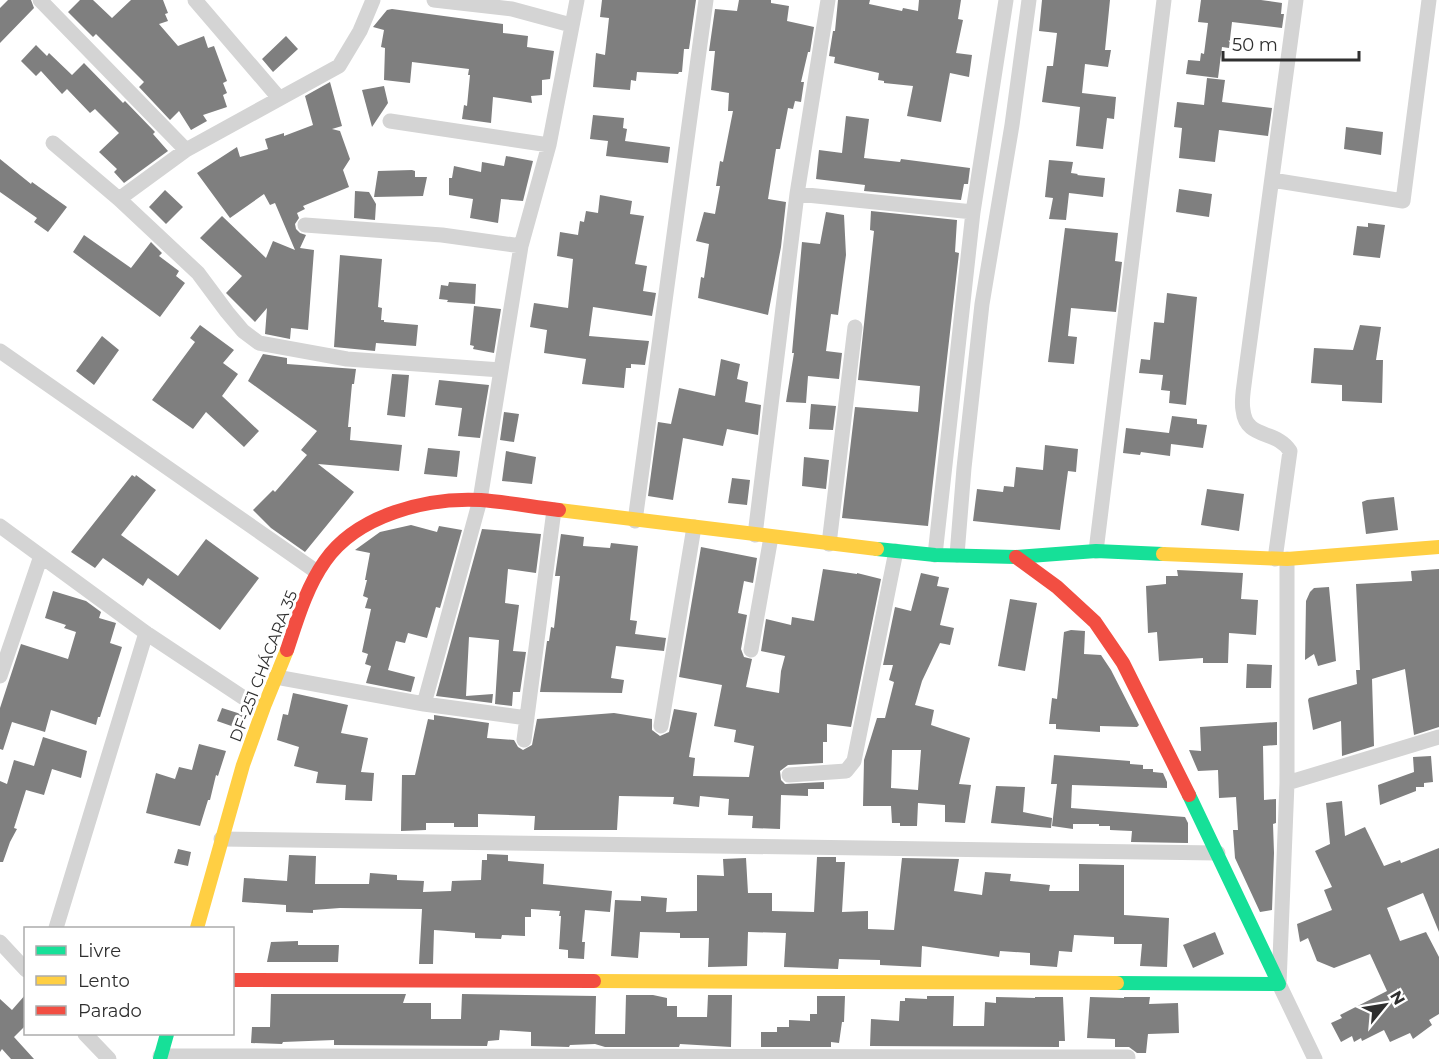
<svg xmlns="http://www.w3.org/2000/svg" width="1439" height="1059" font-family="Montserrat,sans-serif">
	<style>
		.building { fill: #7f7f7f; fill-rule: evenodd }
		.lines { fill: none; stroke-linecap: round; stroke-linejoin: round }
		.street { stroke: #d4d4d4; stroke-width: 15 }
		.fast { stroke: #16e098; stroke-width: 14 }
		.slow { stroke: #ffcf43; stroke-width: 14 }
		.jam { stroke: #f24e42; stroke-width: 14 }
		.labels { text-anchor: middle; stroke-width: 6; stroke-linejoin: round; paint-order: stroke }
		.street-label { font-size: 16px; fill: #2f2f2f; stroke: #fff }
	</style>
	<rect width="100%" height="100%" fill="#fff"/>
	<path class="building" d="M8,0H31L34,8L0,43V8Z
		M80,0H93L112,18L131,0H163L168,13L165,14L168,21L159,24L178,46L204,36L208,48L214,46L227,81L223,83L227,93L223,95L227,107L203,115L207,121L191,130L179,111L170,120L139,87L144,82L96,34L93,37L68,12Z
		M602,0H696L689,49H684L682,72H679L678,74L637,72L636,81L631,80L630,90L593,87L596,53L605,55L609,18L600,17Z
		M739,0H771V3L789,6L787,21L814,27L810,52H808L801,82H804L801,102L795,101L793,109L788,108L780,149H776L768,199L786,202L781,247L768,315L698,298L701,277L704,278L709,244L696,241L704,212L715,214L720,186H716L720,161L723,162L733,111H728L729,93L711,90L715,51H709L715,9L737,11Z
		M838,0H870L869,4L902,11L903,8L918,11L919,0H961L958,19L963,20L956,53L972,55L969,77L950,73L941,122L907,116L913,86L884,83V81L878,80L879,73L834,63L835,57L829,56L833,31H835Z
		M1042,0H1110L1105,50H1111L1108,67L1085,64L1082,93L1116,97L1114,119L1107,118L1103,149L1076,146L1080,107L1042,102L1047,66H1053L1057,33L1039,31Z
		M1201,0H1261L1282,3L1281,14H1284L1282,28L1232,22L1229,48L1222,47L1218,78L1186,74L1188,60L1200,61L1201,53L1204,54L1208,23L1198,22Z
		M392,9L503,24V33L528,36L527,47L554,51L550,79L542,80V95L531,96L532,103L493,97L491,123L462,119L464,105L467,106L470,75H468L469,69L412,62L410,83L384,80L385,48L381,47L384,30L373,27L387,10Z
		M286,36L298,49L273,72L262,59Z
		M36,45L47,56L49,53L72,75L84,63L123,103L125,101L155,132L153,134L168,151L124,183L114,172L117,169L99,152L119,133L95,109L90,113L67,89L62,94L41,71L36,76L21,61Z
		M1207,78L1225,80L1222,102L1272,108L1268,136L1219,130L1215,162L1179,158L1182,128L1174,127L1177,102L1204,105Z
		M330,82L342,126L332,129L340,131L350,159L343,170L349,187L303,206L305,209L297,213L299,218L295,224L296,229L300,233L306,235L300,248L314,250L308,330L291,328L290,339L265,334L267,308L255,322L226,293L242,276L200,238L222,216L266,258L273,241L295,250L275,203L270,205L264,194L230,218L197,173L237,147L240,157L268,149L265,139L284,133V136L313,125L305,96Z
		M384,86L388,103L372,127L362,90Z
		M593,115L624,118L623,128L627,129L625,141L670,147L668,163L606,156L608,141L590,139Z
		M846,116L869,119L864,158L900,162L901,159L970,168L968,184H964L961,200L864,191L865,185L816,179L819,150L842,153Z
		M1346,127L1383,132L1381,155L1344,149Z
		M506,156L533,161L523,201L501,199L498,223L470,218L473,199L449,195V178H452L454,166L481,172L482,162L504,166Z
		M0,159L31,184L32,182L67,207L48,232L34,222L37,218L0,192Z
		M1049,160L1073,162L1071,173L1078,174L1077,175L1105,178L1103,197L1069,193L1066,220L1049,219L1053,198L1045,197Z
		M412,170L415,171V177H427L423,196L374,197L378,171Z
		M1179,189L1212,194L1209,217L1176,212Z
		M165,190L183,207L166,224L149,207Z
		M355,191L369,192L376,204L375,220L354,218Z
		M600,195L632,201L630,214L644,216L635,264L647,266L643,291L656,293L652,316L593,307L589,336L649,341L645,365L631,364V368H626L624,388L582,384L586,359L544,353L547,330L530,327L534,303L568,308L573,259L557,256L560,232L578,235L580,221L584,222L586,211L598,213Z
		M871,211L957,220L955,252L959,253L928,526L842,518L855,407L918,412L920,386L858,380L874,231L870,230Z
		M826,212L844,215L846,255L838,315L831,314L826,351L842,353L839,379L808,376L806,403L786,402L794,353H792L802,242L820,244Z
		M1368,223L1385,225L1380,258L1353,255L1357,226L1368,227Z
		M1065,228L1118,233L1115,261L1122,262L1116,312L1071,308L1068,336L1077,337L1074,364L1048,362Z
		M84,235L131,268L151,242L162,253L159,256L179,271L176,276L185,283L160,317L73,252Z
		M340,255L382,259L378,307L382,308L381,320H384V322L418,325L416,346L376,343L375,351L334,347Z
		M449,282L476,284L475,304L447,302L448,300L439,299L441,285L448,286Z
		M1167,293L1197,297L1186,405L1169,403L1170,391L1161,390L1163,375L1139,373L1141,359L1150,360L1154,322L1164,323Z
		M474,306L501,309L494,353L473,349L474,346L470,345Z
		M200,325L234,350L223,363L238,374L222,396L259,431L244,447L206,412L193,429L152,400L195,342L190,338Z
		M1360,325L1381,327L1376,360H1383L1382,403L1342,401V385L1311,383L1314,348L1353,350Z
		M102,336L119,350L94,385L76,371Z
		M263,354L287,358V364L356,369L354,384H352L348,427H351L350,440L402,445L399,471L318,464L354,492L305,552L271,528L253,510L273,490L275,492L307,455L301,450L317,431L248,381Z
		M721,359L740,364L737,379L748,382L745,402L761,405L758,435L727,429L723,446L683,438L673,500L648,496L658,422L671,424L679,388L715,396Z
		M392,374L409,375L405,417L387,415Z
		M439,380L489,385L480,438L458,436L462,408L435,405Z
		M811,404L836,406L833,430L809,429Z
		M504,412L519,414L514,442L500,440Z
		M1172,416L1197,419V424L1207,425L1203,448L1171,444L1170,456L1141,452L1140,455L1123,453L1126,428L1169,433Z
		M1045,445L1078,449L1076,472L1068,471L1060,530L973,521L977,489L1003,492L1004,486L1014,487L1016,467L1043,470Z
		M428,448L460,451L457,477L424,474Z
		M506,451L536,457L532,484L502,481Z
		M804,457L829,460L826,489L802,486Z
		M132,475L135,477L136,475L156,490L121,535L178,576L206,539L259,578L220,630L148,578L143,586L103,558L95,568L71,552Z
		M732,478L750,480L747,505L728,503Z
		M1207,489L1244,494L1239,531L1201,525Z
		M1394,497L1398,530L1366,534L1362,502L1367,500Z
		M411,525L437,532L439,526L462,530L440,608L436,607L427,638L408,633L405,643L396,641L388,670L415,677L411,692L366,683L371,666L365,664L368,654L362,652L371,609L365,608L368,598L363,596L367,580H365L370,553L355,550L380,532Z
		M482,529L541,534L536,573L508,569L505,603L519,605L513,651L526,652L520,692H513L512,706L495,704L499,640L469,637L466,696L493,694L492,703L436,696Z
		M561,534L584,537L583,546L610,548L611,543L638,546L630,620L637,621L635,634L666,638L664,651L616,646L611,678L624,680L622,693L540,692L547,641H549L551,627L554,628L560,576H555Z
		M701,547L757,558L753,583L744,581L738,613L747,615L741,649L744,657L752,659L746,687L779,693L781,671L785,656L761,651L766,619L791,625L792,617L814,621L823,569L857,574V573L881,579L851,727L827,724V742H823V763L788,765L780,771L781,780L785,784L824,782V789H808V796L781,795L780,829L752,828L753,816L728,815L729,799L700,796L699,807L673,804L674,797L619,796L617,830H534L535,816L478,814V827H454V823H426V830L401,831L402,775H415L428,719L434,720V715L489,723L487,738L514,740L518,747L523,750L532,745L537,719L614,713L652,719V730L660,736L669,732L674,709L697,713L689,757L695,758L693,776L749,777L754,746L734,742L736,730L714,726L722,685L679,677Z
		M1439,569V727L1414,735L1405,669L1372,679L1374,746L1342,756L1341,721L1313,730L1308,700L1309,698L1357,684L1356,670H1360L1356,584L1412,581L1411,571Z
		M1177,570L1243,573L1241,599L1258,600L1256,635L1229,633L1228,663H1203V658L1159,661L1157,632L1148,633L1146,586L1166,584V576H1178Z
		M921,573L939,577L937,586L949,588L940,625L954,628L950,645L940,643L922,681L915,705L934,710L931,725L970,738L959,784L971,785L965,823L945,822V805L918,803L917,826H900V823H892L891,806H863L864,760L877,718H885L894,682L889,680L893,665H883L895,607L911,611ZM892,750H921L918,790L891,788Z
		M1329,587L1336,661L1318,666L1314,654L1305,660L1306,601L1310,592L1314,588Z
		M53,591L86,601L101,612L99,618L116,623L110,643L122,647L100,717H98L96,725L51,710L45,732L12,722L3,750L0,749V708L21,644L68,659L76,632L64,628L66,625L45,618Z
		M1010,599L1037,603L1025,671L998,666Z
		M1071,630L1085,631L1084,654L1101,655L1111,670L1139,725L1137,727L1100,726V732L1056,729V724H1049L1052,698L1057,699L1064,632Z
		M1247,664L1272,665L1271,688H1246Z
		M293,693L348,705L341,733L368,738L361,772L374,773L372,801L345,800L346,785L316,783L318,772L294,766L299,747L277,740L283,714L288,715Z
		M222,708L244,715L240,729L217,721Z
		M1277,722V745L1263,746L1264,800L1276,799V823L1273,824L1274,853L1272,910L1260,912L1235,858L1233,830H1238L1236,797L1219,798L1218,770L1198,771L1189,750L1201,751L1200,727Z
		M43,737L87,751L81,778L52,769L44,795L26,790L14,828L17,829L10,842L3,862H0V781L7,784L14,760L34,766Z
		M199,744L226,751L218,776L216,775L210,800H208L200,826L146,813L156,773L175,779L179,767L192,770Z
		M1054,755L1130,761V764L1143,765V769H1153V772L1163,773L1167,782V788L1072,785L1071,808L1185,817L1188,823V843L1131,842L1132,831L1110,830V826H1099V824H1073V829L1052,826L1057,784H1051Z
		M1431,756L1433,782L1424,783V787H1416V791L1380,805L1378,785L1414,772L1413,757Z
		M996,786L1025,787L1023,812L1052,818L1051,828L991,823Z
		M1342,801L1345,836L1365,827L1384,866L1400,860L1401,863L1439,848V932L1423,893L1387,908L1400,941L1426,932L1439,957V1014L1429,1020L1432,1025L1413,1039L1410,1033L1390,1042L1384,1030L1362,1041L1361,1038L1354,1042L1352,1036L1341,1042L1331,1023L1342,1018L1340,1015L1387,991L1370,954L1334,968L1317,961L1308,938L1300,942L1297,924L1332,910L1324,890L1332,887L1315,851L1330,844L1326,803Z
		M178,849L191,852L188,866L174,863Z
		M487,854L508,855V861L544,864L543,884L612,891L610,912L585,910L582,942H585L584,959L568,958V950L559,949L561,916H559L560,911L531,909V917H525V936L502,935L501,939L475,938V933L434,930L433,964H419L422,909L340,908L313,910V913L286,912V905L242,902L244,878L287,881L289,855L316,856L315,884H369L370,873L397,875V880L424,881L423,892L451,891L452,881L481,880L482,860H487Z
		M817,857H836V862H845L842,912L868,911V929L894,930L902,858L959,859L954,891L982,895L985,872L1011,874L1010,881L1050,885L1049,891H1079V864L1124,865V915L1169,918L1167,967L1140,966L1142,944H1114V937L1074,935L1072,952L1059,951L1057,967L1030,965V953L1000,951L999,957L922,946L921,967L880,965V960L839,959L838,969L784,967L786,933L748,932L747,966L708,967L709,938H680V933L640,932L638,958L611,956L615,900L641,901V896L667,898L666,912L697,911V875L724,876L723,859L746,858L748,893H772V911L814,912Z
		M1215,932L1224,954L1193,968L1183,945Z
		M298,941V945H339L338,962H267L271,942Z
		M26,994V1025L14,1037L34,1059H11L2,1049L0,1052V999L12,1010Z
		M271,994H406L403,1003H431V1019H461L462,994L596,996L595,1034H625L626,995H653L667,998V1006H677V1017H707L708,995H732L731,1047L680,1044L679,1047H605L595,1044L570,1045L569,1047L531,1046V1032L500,1030L499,1040L488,1041L487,1046L334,1045V1040L283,1042L282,1044L251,1043L252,1027H270Z
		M817,996H845L844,1022H842L839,1043L831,1042V1047H761V1032H777V1027H789V1020L810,1021V1014H817Z
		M927,996H954L953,1026H984L985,1002L996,1003V997L1035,998V997H1063L1065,1041H1059V1047L870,1046L871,1019L899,1021L900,1001H905V998L927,999Z
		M1090,997L1124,998V997H1150L1149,1004L1178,1003L1179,1033L1148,1034L1146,1053H1137L1129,1047H1115V1039L1087,1038Z"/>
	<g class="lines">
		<path class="street" d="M40,0L186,150
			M195,0L279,98
			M434,0L512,9L571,25
			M390,121L549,145
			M53,143L119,199L198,273L227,312L243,331L259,343L347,359L501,370
			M1272,180L1403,201L1429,0
			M797,194L973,212
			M119,199L186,150L339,66L360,31L373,0
			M305,225L442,235L521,246
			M0,351L317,572
			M635,521L706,0
			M0,526L146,633L262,710
			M755,535L797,194L828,0
			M829,544L855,327
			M1096,551L1164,0
			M935,555L973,212L1006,0
			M957,555L964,468L982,304L1012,125L1029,0
			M1275,559L1290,451C1276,429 1246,440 1243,410C1241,400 1244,387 1245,377L1296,0
			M1287,559V783L1279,984L1315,1059
			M751,650L771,537
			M0,676L41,556
			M276,677L424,704L527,718
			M424,704L480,500L521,246L549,145L577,0
			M661,726L694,527
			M524,740L554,510
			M789,775L846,771L854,761L896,551
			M1287,783L1439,737
			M221,839L1218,853
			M56,928L146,633
			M0,942L26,970
			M85,1034L109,1059
			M160,1056L1128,1057"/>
		<path class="fast" d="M877,549L935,555L1016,557L1096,551L1163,554
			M1117,983L1279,984L1189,795
			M160,1059L167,1034"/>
		<path class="slow" d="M559,510L877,549
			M1163,554L1287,559L1439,547
			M197,928L243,765L265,704L287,650
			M594,981L1117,983"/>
		<path class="jam" d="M1016,557L1057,587L1095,622L1123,663L1189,795
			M287,650C297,620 306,588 325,561C357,515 427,497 481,500C507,502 533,507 559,510
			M232,980L594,981"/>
	</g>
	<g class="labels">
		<g class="street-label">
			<text transform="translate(263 666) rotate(-69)" y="6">DF-251 CHÁCARA 35</text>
		</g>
	</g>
	<rect x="24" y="927" width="210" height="108" fill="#ffffff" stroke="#acacac" stroke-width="1.5"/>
	<rect x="36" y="946" width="30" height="9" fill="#16e098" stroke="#acacac" stroke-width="1.5"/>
	<text x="78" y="957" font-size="18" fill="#2f2f2f">Livre</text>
	<rect x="36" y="976" width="30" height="9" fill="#ffcf43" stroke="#acacac" stroke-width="1.5"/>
	<text x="78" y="987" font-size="18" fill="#2f2f2f">Lento</text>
	<rect x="36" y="1006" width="30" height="9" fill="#f24e42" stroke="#acacac" stroke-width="1.5"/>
	<text x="78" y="1017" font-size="18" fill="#2f2f2f">Parado</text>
	<g transform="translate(1385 1005) rotate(60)" stroke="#ffffff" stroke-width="4.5" paint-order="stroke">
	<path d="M0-4.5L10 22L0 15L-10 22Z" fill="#2f2f2f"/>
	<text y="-9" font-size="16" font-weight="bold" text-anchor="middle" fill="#2f2f2f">N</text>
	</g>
	<path d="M1223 51v9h136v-9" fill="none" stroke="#2f2f2f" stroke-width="3"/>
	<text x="1232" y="51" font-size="18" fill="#2f2f2f" stroke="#ffffff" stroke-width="4.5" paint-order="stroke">50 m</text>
</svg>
